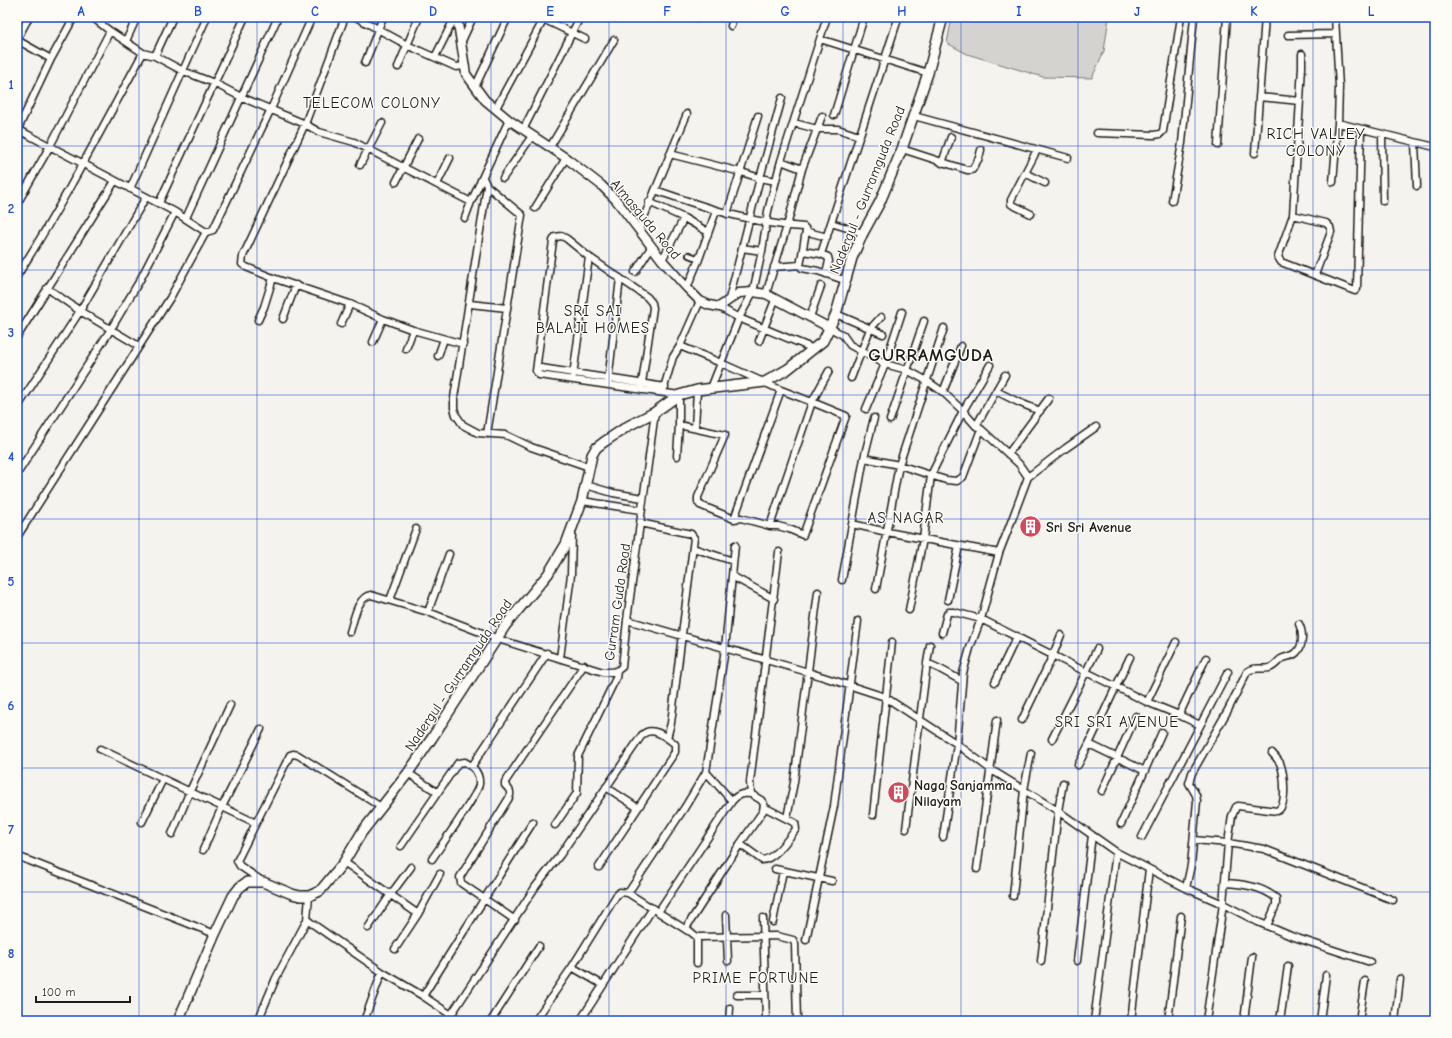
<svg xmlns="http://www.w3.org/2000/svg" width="1452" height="1038" font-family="'Comic Neue',sans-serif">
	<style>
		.garden { fill: #d4d3cf; stroke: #787876 }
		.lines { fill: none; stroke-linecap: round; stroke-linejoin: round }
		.pedestrian-casing { stroke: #1c1c1c; stroke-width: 8 }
		.minor-casing { stroke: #1c1c1c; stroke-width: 9 }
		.tertiary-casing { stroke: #1c1c1c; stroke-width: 11 }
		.secondary-casing { stroke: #1c1c1c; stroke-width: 12 }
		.pedestrian { stroke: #fdfcf7; stroke-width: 4.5 }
		.minor { stroke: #fdfcf7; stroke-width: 6 }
		.tertiary { stroke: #fdfcf7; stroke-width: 8 }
		.secondary { stroke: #fdfcf7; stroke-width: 9 }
		.grid { fill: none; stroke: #1d4ed8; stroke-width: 1; stroke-opacity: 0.55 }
		.labels { text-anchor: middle; stroke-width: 3; stroke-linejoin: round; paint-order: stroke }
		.street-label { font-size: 14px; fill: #1c1c1c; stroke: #fdfcf7 }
		.poi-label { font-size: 14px; font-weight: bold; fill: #1c1c1c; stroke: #fdfcf7; text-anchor: start }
		.neighbourhood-label { font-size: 15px; letter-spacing: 1px; fill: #1c1c1c; stroke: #fdfcf7 }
		.district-label { font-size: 18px; font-weight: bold; letter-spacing: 1px; fill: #1c1c1c; stroke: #fdfcf7 }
		.neatline { fill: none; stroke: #1d4ed8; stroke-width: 1.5 }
		.grid-label { font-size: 13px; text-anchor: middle; font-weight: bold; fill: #1d4ed8 }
	</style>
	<rect width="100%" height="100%" fill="#f4f3ee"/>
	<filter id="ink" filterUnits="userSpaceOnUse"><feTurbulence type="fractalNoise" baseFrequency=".025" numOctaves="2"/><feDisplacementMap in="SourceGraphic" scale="8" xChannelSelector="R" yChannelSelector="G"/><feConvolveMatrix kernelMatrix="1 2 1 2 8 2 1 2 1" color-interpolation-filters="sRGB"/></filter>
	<g filter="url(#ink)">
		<path class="garden" d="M952,17H1109L1104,51L1092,78L1043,77L967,54L947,43Z"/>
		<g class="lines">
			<defs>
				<path id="pedestrian" d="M689,255L699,259"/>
				<path id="minor" d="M92,17L110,31L143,53L155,56L183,71L214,83L241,97L305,124L319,132L354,142L471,202
					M345,17L305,124L243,256L242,264L246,267L273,278L350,304L383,319L413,330L463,344
					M356,17L407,45L456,67L464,66
					M539,17L585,39
					M698,18V17
					M731,26L733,17
					M1288,35L1336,34
					M17,39L29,17
					M820,39L928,73
					M17,40L51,59
					M126,41L137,17
					M461,43L473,17
					M1302,54V67L1293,215L1278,257L1281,262L1355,291L1357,289L1361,129
					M155,56L173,17
					M435,57L455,17
					M365,63L383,17
					M398,67L419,17
					M475,87L508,17
					M1259,97L1300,101
					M496,108L545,17
					M834,115L864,17
					M914,116L1068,158
					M794,123L817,129H838L859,136
					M1338,123L1435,147
					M17,129L175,212L206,232L213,230L271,109L312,17
					M523,130L580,17
					M17,131L51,59L74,17
					M1097,133L1154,135L1160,134L1163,131L1181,17
					M1382,134L1383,201
					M1415,143L1417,186
					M1218,145L1227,17
					M550,147L614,40
					M902,149L967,170H972L979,158L981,150
					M1255,153L1265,17
					M670,154L741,172L760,178L776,181
					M781,161L802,169
					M942,163L951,137
					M360,165L382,123
					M1025,173L1045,183
					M483,178L487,186L454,398V408L456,415L463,425L478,433L506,435L531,447L589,467
					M503,178L532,136
					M396,182L418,139
					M1333,182L1338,123L1339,87L1335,17
					M437,184L450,158
					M130,189L207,17
					M655,190C704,207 752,224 804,227L808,232L827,237
					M1172,201L1182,143L1194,17
					M649,202L684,218L708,232
					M159,203L245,17
					M17,204L50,146L110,31
					M535,208L566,158
					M727,214L758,116
					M1031,214L1011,204V200L1037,150
					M1293,215L1326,223L1330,227L1331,232L1315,275
					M186,218L278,17
					M465,218L471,202L509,120
					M639,229L687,114
					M806,231L800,266L802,268L818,271L844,280
					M863,233L831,223L897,22
					M742,248L762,251
					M803,251L821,254L828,257L829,261L826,274
					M821,254L831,223
					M662,260L684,218
					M774,267L800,265
					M635,272L652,246
					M17,276C63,204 102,128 143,53
					M47,288L80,311L139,346
					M687,288L699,259L716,211
					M766,294L787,226L802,169L822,116
					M729,299L760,178L782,98
					M470,304L507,308
					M719,307L739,318L814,349
					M836,314L883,334
					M810,317L821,286
					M283,319L296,285
					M258,320L264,307L273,278
					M341,324L350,304
					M830,328L843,335L850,345L885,364L907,370L927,381L943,392L963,411L976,426L981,429L1019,464L1028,477
					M17,337L115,181
					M759,341L775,300
					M373,342L383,319
					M406,349L413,330
					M438,356L444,339
					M536,371L541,368L665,387
					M573,376L589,257
					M851,378L870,329L881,317
					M608,382L620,278
					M711,388L739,318L753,292L762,251L768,211L781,161L827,17
					M641,390L653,308L652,303L647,297L589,257L567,239L562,236L555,237L553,241L536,371L539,375L679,395V425L677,456
					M663,391L673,357L680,346L700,301
					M996,391L1018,402L1040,411
					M943,392L961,346
					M17,408L80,311L146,197
					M866,409L885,364L902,312
					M890,420L924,321
					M679,425L725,435L698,497V502L700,505L734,519L741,518L770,526H778L789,529L803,535L846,416L812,402L781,390L721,363L680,346
					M976,426L1005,375
					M695,428L697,390
					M487,434L522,215L487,186
					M1008,454L1049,398
					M864,458L899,465L946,480L957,481L963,477L981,429
					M17,474L111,329L140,280L175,212
					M586,485L613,493L643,498
					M582,501L641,510
					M734,519L781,390
					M640,523L691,534L694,538L671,723L667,738
					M852,524L887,532L999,553
					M770,526L812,402L829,371
					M17,537L170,298L206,232
					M693,548L733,561
					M779,552L750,782L751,794L761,800L764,804L763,811L740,844L686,928L697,937L777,936L793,940L795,944L797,1021
					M732,576L774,599
					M842,580L864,458L874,418
					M876,589L899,465L944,328
					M390,600L416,529
					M948,600L959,546
					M909,610L923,539L931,475L963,411L990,365
					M428,612L449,554
					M627,620L808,672L885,697L957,744L990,769L1058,811L1116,852L1186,888L1223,904L1258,922L1291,936L1370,962
					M350,632C354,620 357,597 371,595L428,612L498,639L603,672C611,672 616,673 622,667L627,620L655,412
					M942,633L947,614L949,612H954L981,619L1086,672L1147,702L1179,715L1200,725
					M560,658L571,575L572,534
					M927,663L930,645
					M995,682L1017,636
					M1147,702L1176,642
					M1179,715L1206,658
					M1022,720L1053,655L1061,635
					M1052,739L1086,672L1097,649
					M1089,744L1145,771
					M100,749L163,779
					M1078,765L1089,744L1130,657
					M472,766L547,653
					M706,772L732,801
					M408,773L437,792
					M606,787L638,808
					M1102,791L1136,716
					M873,815L892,642
					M787,818L794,782L818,592
					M142,822L163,779L256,823
					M1121,824L1162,732
					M555,825L577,793L578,756L616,678L617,671
					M906,829L927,663L940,669L962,681
					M172,834L190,791L230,705
					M943,837L957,744L963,673L970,648L981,619L999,553L1008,530L1028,477L1066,448L1096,427
					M1142,837L1228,672
					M1194,840L1228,843L1264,849L1393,900
					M740,844L762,860C774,860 789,838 796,829L795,823L764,807
					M401,846L458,763L465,762C474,767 480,773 479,784C479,793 440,847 432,859
					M203,850L222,807L261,729
					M17,856L215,934
					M344,862L418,914
					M775,869L832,881
					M977,869L997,720
					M262,881L240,866L237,861L290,755L293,754L298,755L381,807
					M1224,883C1243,884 1261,886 1276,898V905L1267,926
					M1186,888L1191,865L1197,801L1196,795L1189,783L1192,773L1228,710L1247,672C1254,666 1261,670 1269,668C1274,667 1277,662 1281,659C1286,656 1292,657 1296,653C1304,646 1303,632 1299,624
					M628,893L685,807L706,772L725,649L735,545
					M1013,896L1024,790L1031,753
					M658,912L732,801C738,794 742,793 751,794
					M726,915L728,961
					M763,918L766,1021
					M307,920L382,972L423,996L460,1021
					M515,920L461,883L460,877L509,798C512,792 509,789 505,785V782L584,665
					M773,922L783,871
					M368,928L391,894L411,867
					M697,937V963
					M806,940L834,806L858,621
					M395,949L418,914L440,874
					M1041,961L1058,811L1063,783
					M1077,961L1092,835
					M572,967L603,985
					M737,995H765
					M423,996L533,822
					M451,1015L536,886L560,855L642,735C652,725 666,737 675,744V752L599,867
					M258,1021L276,978L307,920L309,896
					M364,1021L382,972
					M491,1021L539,946
					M535,1021L572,967L616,896L620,892L628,893L688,931
					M580,1021L653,908
					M729,1021L730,1008
					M1094,1021L1116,852
					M1131,1021L1149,869
					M1168,1021L1181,916
					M1206,1021L1223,904L1228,843L1232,816L1236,807L1238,806L1277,811C1288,806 1284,773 1280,763C1278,760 1275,756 1272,753
					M1244,1021L1252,957
					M1280,1021L1288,966
					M1320,1021L1326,975
					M1359,1021L1365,981
					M1395,1021L1400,979"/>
				<path id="tertiary" d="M457,17L466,74L485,100L509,120L566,158L601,185L616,200L662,260L687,288L700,301L709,305L719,307L739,293L753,292L766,294L830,328"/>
				<path id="secondary" d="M178,1021L215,934L233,896L240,887L247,882H263L292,894L300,896H309L320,891L344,862L362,832L408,773L432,738L505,626L548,574L566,544L582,501L592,455L596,448L604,442L628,426L655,412L679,395L697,390L765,382L788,369L823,341L836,314L852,258L863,233L880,202L902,149L928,73L943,17"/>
			</defs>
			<use href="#pedestrian" class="pedestrian-casing"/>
			<use href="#minor" class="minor-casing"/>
			<use href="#tertiary" class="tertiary-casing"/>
			<use href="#secondary" class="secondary-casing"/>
			<use href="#pedestrian" class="pedestrian"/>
			<use href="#minor" class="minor"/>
			<use href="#tertiary" class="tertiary"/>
			<use href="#secondary" class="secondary"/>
		</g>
	</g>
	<path class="grid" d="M139,17V1021M257,17V1021M374,17V1021M491,17V1021M609,17V1021M726,17V1021M843,17V1021M961,17V1021M1078,17V1021M1195,17V1021M1313,17V1021M17,146H1435M17,270H1435M17,395H1435M17,519H1435M17,643H1435M17,768H1435M17,892H1435"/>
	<defs>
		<symbol id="building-disc" viewBox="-11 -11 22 22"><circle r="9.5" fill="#d1495b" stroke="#fdfcf7"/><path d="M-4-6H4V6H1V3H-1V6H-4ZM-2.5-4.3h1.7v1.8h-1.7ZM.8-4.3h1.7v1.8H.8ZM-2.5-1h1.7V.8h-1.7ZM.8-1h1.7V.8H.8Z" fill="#fff"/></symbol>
	</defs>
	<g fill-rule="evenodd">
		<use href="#building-disc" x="1018" y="514" width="25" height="25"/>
		<use href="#building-disc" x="886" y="780" width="25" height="25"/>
	</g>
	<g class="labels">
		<g class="street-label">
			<text transform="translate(867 190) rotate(-68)" y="5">Nadergul - Gurramguda Road</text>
			<text transform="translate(646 219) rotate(50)" y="5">Almasguda Road</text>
			<text transform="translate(617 602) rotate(-82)" y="5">Gurram Guda Road</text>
			<text transform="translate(458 675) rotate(-56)" y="5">Nadergul - Gurramguda Road</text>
		</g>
		<g class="poi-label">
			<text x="1046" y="532">Sri Sri Avenue</text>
			<text x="914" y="790">Naga Sanjamma<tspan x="914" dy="16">Nilayam</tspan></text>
		</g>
		<g class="neighbourhood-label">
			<text x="372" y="108">TELECOM COLONY</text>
			<text x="1316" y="139">RICH VALLEY<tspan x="1316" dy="17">COLONY</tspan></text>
			<text x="593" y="316">SRI SAI<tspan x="593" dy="17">BALAJI HOMES</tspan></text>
			<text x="906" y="523">AS NAGAR</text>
			<text x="1117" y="727">SRI SRI AVENUE</text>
			<text x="756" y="983">PRIME FORTUNE</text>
		</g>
		<g class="district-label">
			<text x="931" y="361">GURRAMGUDA</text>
		</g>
	</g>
	<rect width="1452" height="1038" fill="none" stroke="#fdfcf7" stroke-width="44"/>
	<path d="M36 996v6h94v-6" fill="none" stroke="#1c1c1c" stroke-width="2"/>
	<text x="42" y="996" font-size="12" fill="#1c1c1c" stroke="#fdfcf7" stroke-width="3" paint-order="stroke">100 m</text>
	<rect x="22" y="22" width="1408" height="994" class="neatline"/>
	<g class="grid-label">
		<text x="81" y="16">A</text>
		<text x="198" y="16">B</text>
		<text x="315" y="16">C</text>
		<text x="433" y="16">D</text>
		<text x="550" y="16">E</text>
		<text x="667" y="16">F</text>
		<text x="785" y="16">G</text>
		<text x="902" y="16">H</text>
		<text x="1019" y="16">I</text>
		<text x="1137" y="16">J</text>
		<text x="1254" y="16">K</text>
		<text x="1371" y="16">L</text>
		<text x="11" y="89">1</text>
		<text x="11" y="213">2</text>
		<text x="11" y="337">3</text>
		<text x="11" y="461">4</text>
		<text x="11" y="586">5</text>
		<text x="11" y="710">6</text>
		<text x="11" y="834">7</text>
		<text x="11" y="958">8</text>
	</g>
</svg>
